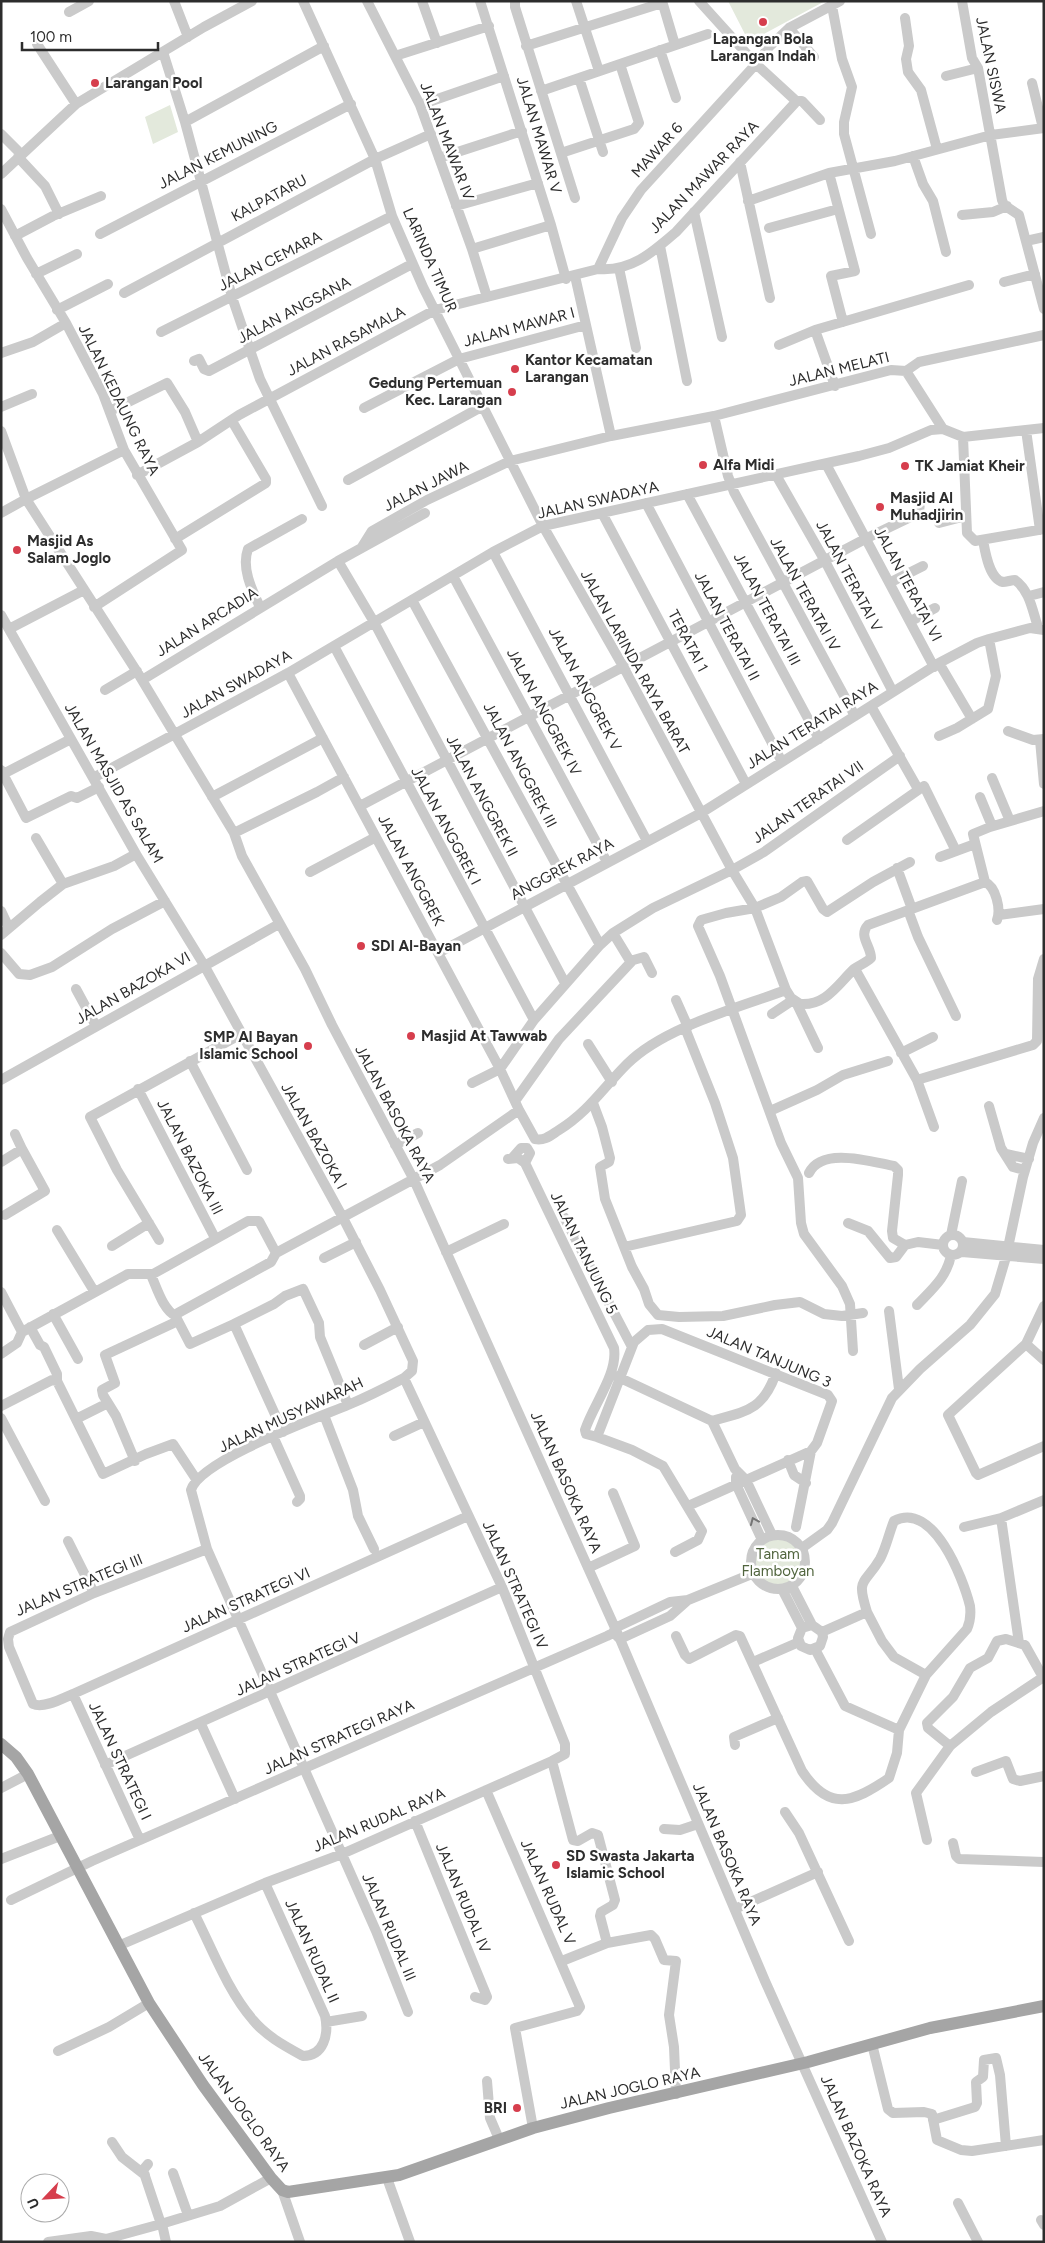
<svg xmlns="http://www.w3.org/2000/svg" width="1045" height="2243" font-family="Figtree,sans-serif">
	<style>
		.green { fill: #e3e9dc }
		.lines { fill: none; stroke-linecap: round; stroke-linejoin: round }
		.minor { stroke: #cacaca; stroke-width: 10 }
		.major { stroke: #a5a5a5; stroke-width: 12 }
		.oneway { stroke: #747474 }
		.poi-dot { fill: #d63e4d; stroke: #fff; stroke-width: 2 }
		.labels { text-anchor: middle; stroke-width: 5; stroke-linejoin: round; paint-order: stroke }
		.poi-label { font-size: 15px; font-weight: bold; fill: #2d2d2d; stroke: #fff; text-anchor: start }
		.street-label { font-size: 15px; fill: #2d2d2d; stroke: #fff }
		.park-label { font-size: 15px; fill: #51653e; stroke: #fff }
	</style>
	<rect width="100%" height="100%" fill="#fff"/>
	<path class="green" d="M728,1H825L749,42Z
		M170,105L178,132L153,144L145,117Z
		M751 1562a27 27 0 1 1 54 0a27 27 0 1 1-54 0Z"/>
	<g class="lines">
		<path class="minor" d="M174,1L188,37
			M303,1L375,159L392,216L423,287L543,526L624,668L732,870L755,908L786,990
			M367,1L420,105L472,249L487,297
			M422,1L437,43
			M480,1L551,225L566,279
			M515,1V7L575,198
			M576,1L599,71
			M662,1L675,45
			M962,1L972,58L978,68L1002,200L1004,205L1019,215L1044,309
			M832,6L842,59L852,87L844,122V134L871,234
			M69,12L89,1
			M905,18L909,46L906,59L908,72L921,90L937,149
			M789,28L814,57
			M37,44L76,104
			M526,46L662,3
			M660,50L676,98
			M163,52L185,122L232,297L250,350L260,379L322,506
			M395,56L489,26
			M946,76L978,68
			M579,78L603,152
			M1032,83L1043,128
			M541,91L708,34
			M795,101H802L820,120
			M420,105L504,76
			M185,122L324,46
			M1,134L21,154
			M561,153L634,129L639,123L620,64
			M913,156L923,184L933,201L946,252
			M18,157L45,186L59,214
			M439,158L522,131
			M740,162L770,298
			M829,173L855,271L831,276L843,322
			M1,174L76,104L204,27L252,1
			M748,201L829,173L895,161L991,135L1044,128
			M456,206L538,183
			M1,209L27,258L66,323L103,394L124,450L182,550L94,607
			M694,212L722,337
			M962,215L993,212L1007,206
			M769,228L838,209
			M100,234L351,104
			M15,236L53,216L101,196
			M1026,241L1044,237
			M660,246L687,381
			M472,249L551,225
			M619,268L636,348
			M598,269L622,218L641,190L756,64L769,47L789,28L840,1
			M36,274L77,254
			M575,276L611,436
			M1004,282L1035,274
			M124,293L375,159L431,134
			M57,310L108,284
			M815,330L969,285
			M161,332L392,216
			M779,345L815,330L835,386
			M1,353L33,342L66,323
			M194,361L199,359L204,369L209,371L412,264
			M906,371L919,362L1044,335
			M1,407L32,394
			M364,408L459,359L586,325
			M110,411L167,383L185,412L198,442
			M714,416L728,476L734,492L855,716
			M1026,430L1040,530
			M1,431L26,499L124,450
			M963,437L967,533L975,541L1044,529
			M826,464L934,667
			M137,475L198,442L239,415L435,310L598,269C631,272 653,252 676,232L795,103L794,99L756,64L699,1
			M776,475L825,561L893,692
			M348,480L483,406
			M687,494L819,739
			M646,503L782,762
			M1,513L26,499L139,675L234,833L242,856L305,969L332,1025L414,1180L620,1639L765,1981L882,2242
			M425,513L338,561L374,622L565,983
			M602,513L746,784
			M939,523L966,516
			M175,539L266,483V479L232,421
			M983,540C985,551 989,579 1003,582C1006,582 1012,580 1015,580C1029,590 1032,608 1037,624V629
			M362,547L372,531L427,500L510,461L611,436L714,416L891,370L906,371L943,429
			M493,552L647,841
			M453,576L607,862
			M891,582L923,566
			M1029,596L1044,592
			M412,600L600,945
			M260,607C252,590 241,568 248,549L302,519
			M1,615L136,854L204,965L342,1216L380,1290L413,1361L412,1371L404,1378C385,1388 367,1397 348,1405C317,1418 200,1460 191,1490L207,1549L376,1931L408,2012
			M911,621L935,608
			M9,629L84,590
			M989,639L1030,628L1044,630
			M334,646L534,1020
			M939,663L972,719
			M288,673L500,1069L519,1110
			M147,677L338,561
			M105,690L137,671
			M871,706L918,789
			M1008,731L1033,740L1044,739
			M1040,740L1044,784
			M1,770L26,818L71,796L77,798L99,787
			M1,775L71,739
			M93,778L288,673L493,552L543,526L859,456L889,448L931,430L943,429L963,437L1044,428
			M992,778L1010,821
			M212,797L323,738
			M980,797L992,826
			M360,806L867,538L919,513L920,502
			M234,833L317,792L344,777
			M36,838L63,884
			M847,840L924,786L956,851
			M940,857L975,844
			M897,868L912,909
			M310,872L376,837
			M985,882C996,887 1001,909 997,920
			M908,910L918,937L956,1016
			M1,911L9,928
			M999,915L1044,909
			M613,933L630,961L644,957L652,973
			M1,935L40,902L63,884L114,866L136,854
			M1,953L19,974L30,975L52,967L112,929L165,901
			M438,953L701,813L939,663L977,643L989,639L996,676L988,709L957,728L939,736
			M855,969L917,1080L934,1127
			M76,989L96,1026
			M676,1000L688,1027
			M796,1002L818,1048
			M772,1014L793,1000
			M588,1044L612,1082
			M901,1053L933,1037
			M190,1061L247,1170
			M1,1080L279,924
			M917,1080L1033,1045L1037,1041L1038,979L1044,959
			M472,1083L500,1069L534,1020L600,945L613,933L653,908L732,870L764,852L900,756
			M138,1089L215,1238
			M515,1101L559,1039L632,961
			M593,1103L602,1127L610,1158L609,1162L600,1167L605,1199L632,1267L644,1289L649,1304L658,1315L679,1317L723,1316L775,1305L800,1302L824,1314L842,1316L863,1313
			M989,1106L1001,1148L1013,1167L1025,1170
			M770,1111L817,1090L843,1075L888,1061
			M15,1134L22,1149
			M395,1145L418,1133
			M1006,1154L1029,1159
			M513,1157L521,1148H527L530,1153L525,1163
			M508,1159L518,1158L525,1163L614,1348C618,1374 593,1405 585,1430L586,1434L597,1437
			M1,1162L22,1149L45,1191L5,1215
			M809,1173C822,1146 872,1162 894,1166L898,1170V1175L892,1231L893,1238L905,1245L918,1242L943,1245
			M564,1217L632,1347
			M848,1223L868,1231L890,1258L896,1257L905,1245
			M57,1230L94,1291
			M943 1245a10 10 0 1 1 20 0a10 10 0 1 1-20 0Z
			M951,1235L962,1181
			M159,1240L117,1170L90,1117L241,1034
			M963,1242L1044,1250
			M112,1246L149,1223
			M624,1247L737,1221L741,1215L733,1158L715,1103L685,1028
			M446,1252L504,1224
			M962,1252L1044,1259
			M324,1258L356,1242
			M151,1275C157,1288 163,1310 176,1316
			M1,1292L22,1332
			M917,1305C932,1289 947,1277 951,1255
			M1044,1306L1026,1344L948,1415L976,1473L978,1475L1044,1446
			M889,1311L899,1389
			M53,1314L78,1359
			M234,1324L274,1304L285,1296L303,1289L319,1323L320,1337L348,1405
			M30,1327L40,1345L44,1347L57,1374V1381L103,1474L146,1454L173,1444L196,1479
			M1026,1344L1044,1360
			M364,1345L398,1327
			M853,1351L850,1304L842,1286L804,1234L801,1223L798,1178L781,1143L720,976L698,926L701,920L726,913L755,908L781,897L802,882L807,881L823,909L827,912L873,882L910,862
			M1,1354L17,1343L22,1332L128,1274H153L248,1221H259L276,1253
			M616,1376L712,1421L735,1469L746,1480L772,1535
			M1,1406L52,1380L57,1381
			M324,1415L353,1490L358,1516L374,1549
			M1,1418L45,1501
			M76,1419L108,1403
			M712,1421C747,1411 763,1410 776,1373
			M283,1432L234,1324L190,1344L176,1317L178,1313L271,1262L276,1253L440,1165L519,1110L535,1139C545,1141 551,1135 559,1130C589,1111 603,1088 627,1064C664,1027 738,1008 786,990L791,998L800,1004C826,1006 838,984 854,969C859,965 866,963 871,958C871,946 858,936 868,925L985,882L973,834L990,827L1044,811
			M273,1436L300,1496V1499L297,1502
			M394,1436L424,1422
			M788,1460L794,1475L806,1483
			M135,1461L116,1416L103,1395L102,1390L115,1383L105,1355L178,1321
			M736,1477V1484L762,1540
			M1001,1518L1019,1643
			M796,1527L811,1451
			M964,1527L1001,1518L1044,1500
			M751 1562a27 27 0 1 1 54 0a27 27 0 1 1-54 0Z
			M68,1541L94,1593
			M802,1548L827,1530L832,1523L892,1398L920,1369L970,1325L995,1294L1006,1257L1023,1177L1033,1143L1044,1118
			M207,1549L94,1593L10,1632L8,1639L9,1647L33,1704C44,1709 63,1698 73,1694L468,1516
			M675,1552L698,1540L702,1531L663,1466L632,1450L597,1437L634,1342L648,1330L662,1329L828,1395L832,1401L817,1443L811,1451L688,1506
			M588,1568L635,1546L613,1493
			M792,1586L812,1625L822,1632L823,1637L820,1646L810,1650L801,1646L798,1638L802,1628L812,1625
			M782,1589L802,1628
			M867,1612L882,1641L894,1657L926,1675
			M617,1636L620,1639L670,1616L688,1600
			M676,1636L685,1655L689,1659L736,1635L740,1636L802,1771C829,1812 853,1803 889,1778L897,1753L899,1730L926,1675L967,1629C970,1622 971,1614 970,1606C963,1578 933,1500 894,1521C889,1533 886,1548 880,1559C864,1586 856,1577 867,1612L822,1632
			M815,1649L845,1706L899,1730
			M753,1662L799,1642
			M73,1694L140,1840
			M201,1724L235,1799
			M735,1745L734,1737L778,1718
			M950,1746L928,1728L927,1723L953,1697L970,1668L988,1658L997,1641L1006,1639L1025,1645L1044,1679
			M552,1761L573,1840L578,1841L592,1833L598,1835L615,1900L613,1905L601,1912L600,1916L607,1943
			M105,1765L502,1587
			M976,1772L1006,1761L1013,1779L1020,1781L1044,1776
			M1,1788L28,1774
			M486,1790L580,2007L577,2011L515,2028L533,2128
			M785,1812L799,1833L849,1941
			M415,1821L487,1997L485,2000L475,1997
			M664,1829L680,1830L698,1824
			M927,1840L916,1793L950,1746L991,1712L1042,1678
			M953,1843L956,1856L959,1859L1044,1862
			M1,1859L60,1836
			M11,1900L92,1861L607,1636L613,1633L615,1628L670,1602L688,1600L754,1573
			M735,1909L818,1872
			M194,1913C212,1948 227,1990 253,2020C266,2036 285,2046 303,2056C324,2056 329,2034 325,2016L265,1883
			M118,1946L265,1883L342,1854L552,1761L565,1754V1744L502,1587L404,1378
			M562,1961L607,1943L651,1935L655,1939L664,1960L676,1961L669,2015L674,2047L676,2094
			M326,2022L362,2016
			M872,2044L888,2109L893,2113L924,2112L932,2114L937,2140L961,2150L972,2151L1044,2140
			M58,2051L109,2027L149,2003
			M487,2081L490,2118L499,2139
			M933,2120L975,2107L977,2103L976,2082L983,2077L984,2060L996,2058L1000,2075L1006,2146
			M112,2142L122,2157L145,2175
			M148,2164L143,2170L161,2224
			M173,2173L188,2215
			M387,2178L410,2242
			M282,2190L300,2242
			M958,2203L978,2242
			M1041,2220L1044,2225
			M162,2224L166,2242
			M48,2242L91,2236L106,2239L161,2224L220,2206L271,2178"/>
		<path class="major" d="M1,1744L16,1757L28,1774L149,2003L203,2085L271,2178L282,2190L288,2192L399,2175L533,2128L609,2108L808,2062L930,2028L1044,2006"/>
	</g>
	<defs><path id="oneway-chevron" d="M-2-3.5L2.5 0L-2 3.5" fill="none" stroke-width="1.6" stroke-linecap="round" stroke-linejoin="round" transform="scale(1.25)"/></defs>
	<use class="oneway" href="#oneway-chevron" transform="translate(754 1521) rotate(-113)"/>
	<g class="poi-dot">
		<circle cx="763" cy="22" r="5"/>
		<circle cx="95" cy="83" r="5"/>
		<circle cx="515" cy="369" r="5"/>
		<circle cx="512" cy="392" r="5"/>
		<circle cx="703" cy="465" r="5"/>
		<circle cx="905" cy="466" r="5"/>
		<circle cx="880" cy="507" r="5"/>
		<circle cx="17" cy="550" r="5"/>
		<circle cx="361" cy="946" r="5"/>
		<circle cx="411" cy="1036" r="5"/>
		<circle cx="308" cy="1046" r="5"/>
		<circle cx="556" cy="1865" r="5"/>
		<circle cx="517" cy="2108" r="5"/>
	</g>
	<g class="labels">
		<g class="poi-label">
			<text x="763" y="44" text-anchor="middle">Lapangan Bola<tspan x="763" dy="17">Larangan Indah</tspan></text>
			<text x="105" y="88">Larangan Pool</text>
			<text x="525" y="365">Kantor Kecamatan<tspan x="525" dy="17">Larangan</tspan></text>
			<text x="502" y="388" text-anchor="end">Gedung Pertemuan<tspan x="502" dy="17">Kec. Larangan</tspan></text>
			<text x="713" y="470">Alfa Midi</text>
			<text x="915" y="471">TK Jamiat Kheir</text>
			<text x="890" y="503">Masjid Al<tspan x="890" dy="17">Muhadjirin</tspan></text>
			<text x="27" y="546">Masjid As<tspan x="27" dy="17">Salam Joglo</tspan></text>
			<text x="371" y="951">SDI Al-Bayan</text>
			<text x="421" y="1041">Masjid At Tawwab</text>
			<text x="298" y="1042" text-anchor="end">SMP Al Bayan<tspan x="298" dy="17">Islamic School</tspan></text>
			<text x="566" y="1861">SD Swasta Jakarta<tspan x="566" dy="17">Islamic School</tspan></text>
			<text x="507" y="2113" text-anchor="end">BRI</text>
		</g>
		<g class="street-label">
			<text transform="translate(991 65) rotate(78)" y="5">JALAN SISWA</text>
			<text transform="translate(539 135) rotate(73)" y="5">JALAN MAWAR V</text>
			<text transform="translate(447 141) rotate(69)" y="5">JALAN MAWAR IV</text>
			<text transform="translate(657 150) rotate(-48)" y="5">MAWAR 6</text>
			<text transform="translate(218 155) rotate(-27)" y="5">JALAN KEMUNING</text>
			<text transform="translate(704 177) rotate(-46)" y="5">JALAN MAWAR RAYA</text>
			<text transform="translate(269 198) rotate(-28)" y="5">KALPATARU</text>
			<text transform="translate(430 260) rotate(66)" y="5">LARINDA TIMUR</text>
			<text transform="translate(270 261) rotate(-27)" y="5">JALAN CEMARA</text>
			<text transform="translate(294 310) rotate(-28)" y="5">JALAN ANGSANA</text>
			<text transform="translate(519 327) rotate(-15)" y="5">JALAN MAWAR I</text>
			<text transform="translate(346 341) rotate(-28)" y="5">JALAN RASAMALA</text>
			<text transform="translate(839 369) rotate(-14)" y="5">JALAN MELATI</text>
			<text transform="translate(119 400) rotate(64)" y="5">JALAN KEDAUNG RAYA</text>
			<text transform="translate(426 486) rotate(-27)" y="5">JALAN JAWA</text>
			<text transform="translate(598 500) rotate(-13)" y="5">JALAN SWADAYA</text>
			<text transform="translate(849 576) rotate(62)" y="5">JALAN TERATAI V</text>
			<text transform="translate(908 584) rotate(62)" y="5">JALAN TERATAI VI</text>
			<text transform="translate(805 594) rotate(61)" y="5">JALAN TERATAI IV</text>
			<text transform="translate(767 609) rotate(62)" y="5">JALAN TERATAI III</text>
			<text transform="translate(207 622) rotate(-32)" y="5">JALAN ARCADIA</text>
			<text transform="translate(727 626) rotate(62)" y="5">JALAN TERATAI II</text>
			<text transform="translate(688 641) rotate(62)" y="5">TERATAI 1</text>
			<text transform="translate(635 662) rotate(61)" y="5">JALAN LARINDA RAYA BARAT</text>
			<text transform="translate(236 684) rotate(-29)" y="5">JALAN SWADAYA</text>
			<text transform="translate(585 689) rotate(62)" y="5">JALAN ANGGREK V</text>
			<text transform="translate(544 712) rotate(62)" y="5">JALAN ANGGREK IV</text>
			<text transform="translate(812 725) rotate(-32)" y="5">JALAN TERATAI RAYA</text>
			<text transform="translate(520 765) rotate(62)" y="5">JALAN ANGGREK III</text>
			<text transform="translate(114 783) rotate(60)" y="5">JALAN MASJID AS SALAM</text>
			<text transform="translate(482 796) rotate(62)" y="5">JALAN ANGGREK II</text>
			<text transform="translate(808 802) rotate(-35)" y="5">JALAN TERATAI VII</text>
			<text transform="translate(446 826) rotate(62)" y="5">JALAN ANGGREK I</text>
			<text transform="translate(562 869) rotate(-28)" y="5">ANGGREK RAYA</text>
			<text transform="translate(411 870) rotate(62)" y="5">JALAN ANGGREK</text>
			<text transform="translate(133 988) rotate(-30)" y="5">JALAN BAZOKA VI</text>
			<text transform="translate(395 1114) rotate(62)" y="5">JALAN BASOKA RAYA</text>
			<text transform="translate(314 1136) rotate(61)" y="5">JALAN BAZOKA I</text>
			<text transform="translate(190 1157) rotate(63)" y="5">JALAN BAZOKA III</text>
			<text transform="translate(584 1253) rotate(64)" y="5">JALAN TANJUNG 5</text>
			<text transform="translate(769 1357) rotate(23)" y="5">JALAN TANJUNG 3</text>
			<text transform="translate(291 1415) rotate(-25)" y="5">JALAN MUSYAWARAH</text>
			<text transform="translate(566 1482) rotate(66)" y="5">JALAN BASOKA RAYA</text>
			<text transform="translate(79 1585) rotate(-23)" y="5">JALAN STRATEGI III</text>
			<text transform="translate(515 1585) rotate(66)" y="5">JALAN STRATEGI IV</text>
			<text transform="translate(246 1600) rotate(-24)" y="5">JALAN STRATEGI VI</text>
			<text transform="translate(298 1664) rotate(-24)" y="5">JALAN STRATEGI V</text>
			<text transform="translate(339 1737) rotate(-24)" y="5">JALAN STRATEGI RAYA</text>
			<text transform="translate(120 1761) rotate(65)" y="5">JALAN STRATEGI I</text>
			<text transform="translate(379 1820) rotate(-23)" y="5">JALAN RUDAL RAYA</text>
			<text transform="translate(727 1854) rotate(67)" y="5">JALAN BASOKA RAYA</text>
			<text transform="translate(548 1892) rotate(66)" y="5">JALAN RUDAL V</text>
			<text transform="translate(463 1898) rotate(67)" y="5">JALAN RUDAL IV</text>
			<text transform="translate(389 1927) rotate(67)" y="5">JALAN RUDAL III</text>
			<text transform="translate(312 1951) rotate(66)" y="5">JALAN RUDAL II</text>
			<text transform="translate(630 2088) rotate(-13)" y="5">JALAN JOGLO RAYA</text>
			<text transform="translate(244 2112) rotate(54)" y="5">JALAN JOGLO RAYA</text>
			<text transform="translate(856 2146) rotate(66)" y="5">JALAN BAZOKA RAYA</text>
		</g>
		<g class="park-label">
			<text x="778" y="1559">Tanam<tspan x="778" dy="17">Flamboyan</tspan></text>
		</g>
	</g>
	<rect width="1045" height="2243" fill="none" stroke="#2d2d2d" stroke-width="5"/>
	<g transform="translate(45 2198) rotate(245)"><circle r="24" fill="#ffffff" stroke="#ababab"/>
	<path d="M0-4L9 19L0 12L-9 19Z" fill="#d63e4d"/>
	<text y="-8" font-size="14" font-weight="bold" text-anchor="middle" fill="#2d2d2d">U</text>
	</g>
	<path d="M22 42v8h136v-8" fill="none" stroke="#2d2d2d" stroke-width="2.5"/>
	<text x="30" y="42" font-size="15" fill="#2d2d2d" stroke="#ffffff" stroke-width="4" paint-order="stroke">100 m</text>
</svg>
